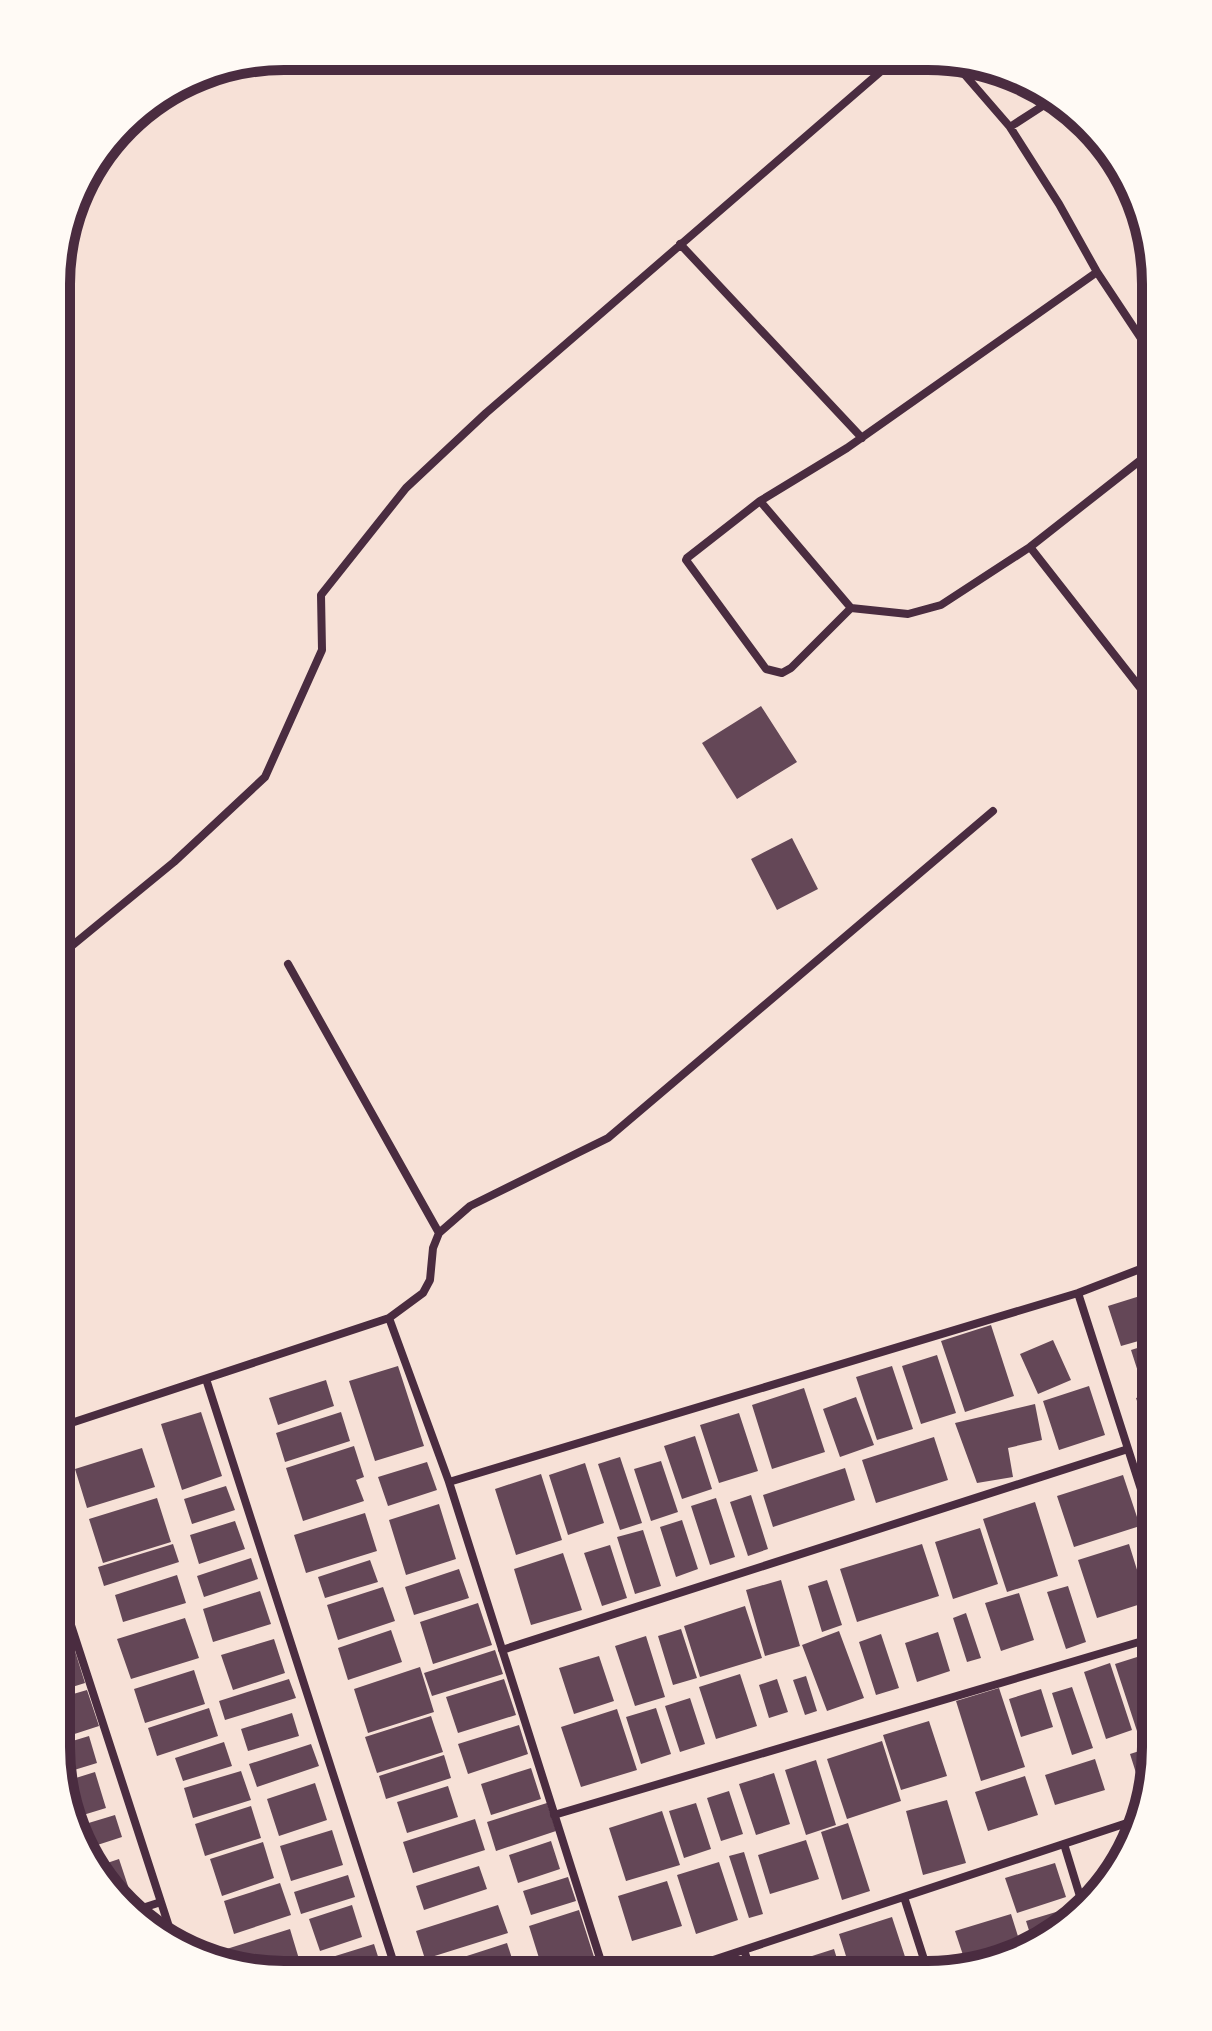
<svg xmlns="http://www.w3.org/2000/svg" width="1212" height="2031" font-family="'Fira Sans Condensed',sans-serif">
	<style>
		.building { fill: #644757 }
		.lines { fill: none; stroke-linecap: round; stroke-linejoin: round }
		.minor { stroke: #4a2c40; stroke-width: 8 }
		.rim { fill: none; stroke: #4a2c40; stroke-width: 10 }
	</style>
	<rect width="100%" height="100%" fill="#f7e1d7"/>
	<path class="building" d="M761,706L797,762L737,799L702,743Z
		M792,838L818,889L777,910L751,859Z
		M1156,1291V1336L1121,1346L1108,1306Z
		M991,1325L1014,1396L965,1412L941,1341Z
		M1053,1340L1071,1380L1038,1394L1020,1354Z
		M1156,1342V1373L1140,1378L1131,1350Z
		M937,1355L956,1413L921,1424L902,1366Z
		M398,1366L424,1446L375,1461L349,1381Z
		M892,1366L913,1429L877,1440L856,1377Z
		M326,1380L334,1406L278,1425L269,1398Z
		M1089,1386L1105,1435L1059,1450L1043,1401Z
		M804,1388L825,1452L772,1469L752,1405Z
		M1156,1392V1428L1147,1430L1136,1398Z
		M856,1397L874,1445L840,1457L823,1409Z
		M1035,1404L1042,1440L1008,1448L1013,1477L977,1483L955,1423Z
		M201,1412L222,1476L182,1490L161,1424Z
		M341,1412L350,1441L285,1462L276,1433Z
		M739,1413L758,1471L719,1483L700,1425Z
		M695,1436L712,1489L682,1499L664,1446Z
		M934,1437L948,1480L876,1503L862,1460Z
		M354,1446L364,1477L356,1480L364,1501L303,1521L286,1468Z
		M142,1448L155,1487L87,1508L75,1469Z
		M620,1457L642,1523L620,1530L598,1464Z
		M661,1461L678,1512L651,1521L634,1469Z
		M427,1462L437,1490L388,1506L378,1477Z
		M585,1463L604,1523L568,1535L549,1475Z
		M845,1468L855,1500L773,1527L763,1495Z
		M541,1474L562,1540L516,1555L495,1489Z
		M1123,1475L1140,1526L1074,1547L1057,1496Z
		M226,1486L235,1510L192,1524L184,1499Z
		M751,1495L768,1549L748,1556L730,1502Z
		M157,1498L171,1542L103,1563L89,1519Z
		M716,1498L735,1557L710,1565L691,1506Z
		M1035,1502L1058,1576L1007,1592L983,1519Z
		M439,1504L456,1559L406,1575L389,1520Z
		M365,1513L377,1551L306,1573L294,1535Z
		M682,1520L698,1569L676,1577L660,1527Z
		M235,1521L245,1549L199,1564L190,1535Z
		M980,1528L998,1584L953,1599L935,1542Z
		M643,1530L661,1586L635,1594L617,1537Z
		M173,1544L179,1562L104,1586L98,1567Z
		M922,1544L939,1596L857,1622L840,1569Z
		M1129,1544L1147,1602L1097,1618L1078,1560Z
		M610,1545L627,1598L602,1606L584,1553Z
		M563,1553L582,1610L531,1625L514,1569Z
		M251,1558L258,1579L204,1597L197,1576Z
		M370,1560L378,1582L325,1598L318,1577Z
		M459,1569L469,1598L414,1615L405,1587Z
		M177,1575L186,1603L123,1622L115,1595Z
		M781,1580L800,1646L765,1656L746,1590Z
		M827,1580L842,1625L822,1632L808,1586Z
		M1068,1586L1086,1642L1066,1649L1047,1592Z
		M383,1587L395,1621L338,1640L327,1605Z
		M260,1591L271,1624L213,1642L203,1609Z
		M1019,1593L1034,1640L1001,1651L985,1603Z
		M478,1603L492,1645L433,1664L420,1622Z
		M745,1606L762,1658L700,1677L684,1626Z
		M966,1613L981,1658L967,1662L953,1618Z
		M60,1617L69,1645L56,1649V1618Z
		M185,1618L199,1658L131,1679L117,1639Z
		M681,1629L697,1678L673,1685L658,1636Z
		M391,1630L402,1662L348,1680L338,1648Z
		M839,1631L864,1698L827,1711L802,1645Z
		M938,1632L950,1671L917,1682L905,1643Z
		M881,1634L899,1688L876,1695L859,1642Z
		M646,1636L665,1697L635,1706L615,1646Z
		M274,1639L285,1673L233,1690L221,1655Z
		M495,1650L503,1674L432,1696L424,1673Z
		M75,1651L85,1683L56,1692V1657Z
		M1156,1651L1155,1726L1137,1731L1115,1664Z
		M599,1656L614,1701L574,1714L559,1668Z
		M1110,1663L1132,1730L1106,1739L1084,1672Z
		M420,1667L434,1712L368,1733L354,1689Z
		M194,1670L205,1704L145,1723L134,1689Z
		M740,1674L757,1726L716,1739L699,1687Z
		M806,1676L817,1711L805,1715L793,1680Z
		M289,1679L296,1698L225,1720L219,1701Z
		M504,1679L516,1715L458,1733L446,1697Z
		M777,1679L788,1712L769,1718L759,1685Z
		M1072,1687L1093,1748L1072,1755L1052,1693Z
		M999,1688L1025,1767L981,1781L956,1701Z
		M1041,1689L1053,1727L1021,1737L1009,1699Z
		M87,1690L99,1726L56,1740V1699Z
		M690,1698L705,1744L680,1752L665,1706Z
		M209,1708L218,1736L157,1756L148,1728Z
		M656,1708L671,1754L641,1764L626,1717Z
		M617,1709L637,1770L581,1787L561,1727Z
		M292,1713L299,1736L248,1751L241,1729Z
		M431,1716L443,1752L377,1773L365,1737Z
		M929,1721L947,1776L901,1790L883,1735Z
		M519,1725L528,1754L468,1774L458,1744Z
		M89,1736L97,1763L61,1774L56,1746Z
		M882,1741L901,1801L847,1819L827,1759Z
		M224,1742L232,1766L183,1781L175,1758Z
		M311,1744L319,1766L257,1787L249,1764Z
		M1155,1746V1762L1143,1795L1130,1754Z
		M444,1755L451,1778L386,1799L379,1776Z
		M1095,1759L1105,1790L1055,1805L1045,1775Z
		M816,1760L836,1825L806,1835L785,1770Z
		M531,1768L541,1799L491,1815L481,1784Z
		M241,1771L251,1800L193,1818L184,1788Z
		M95,1772L106,1808L70,1819L63,1782Z
		M774,1773L790,1824L756,1835L739,1784Z
		M1025,1776L1038,1815L988,1831L975,1792Z
		M315,1783L327,1820L279,1836L267,1799Z
		M448,1786L458,1817L407,1833L397,1802Z
		M729,1791L743,1834L721,1841L707,1798Z
		M947,1800L966,1863L923,1875L906,1811Z
		M547,1803L556,1831L496,1851L487,1822Z
		M696,1803L711,1849L684,1858L669,1811Z
		M251,1806L261,1838L205,1856L195,1824Z
		M662,1811L680,1865L626,1881L609,1828Z
		M115,1815L122,1837L85,1849L73,1834L72,1828Z
		M475,1819L485,1850L413,1873L403,1842Z
		M848,1823L870,1891L842,1900L821,1832Z
		M332,1830L343,1865L291,1881L280,1846Z
		M806,1840L819,1879L770,1894L758,1855Z
		M551,1841L560,1869L518,1883L509,1855Z
		M263,1842L274,1878L222,1896L210,1859Z
		M744,1852L763,1914L749,1918L729,1856Z
		M119,1859L134,1904L129,1906L98,1866Z
		M719,1862L738,1920L696,1934L677,1875Z
		M1055,1863L1066,1897L1017,1913L1005,1878Z
		M479,1866L487,1889L424,1910L416,1886Z
		M348,1875L355,1897L301,1914L294,1892Z
		M568,1877L576,1901L531,1915L523,1891Z
		M667,1881L682,1926L632,1941L618,1896Z
		M280,1883L291,1915L234,1934L224,1901Z
		M352,1905L362,1937L320,1951L309,1919Z
		M498,1905L508,1933L425,1959L416,1931Z
		M1066,1909L1069,1916L1033,1943L1026,1921Z
		M579,1910L595,1960L544,1974L529,1926Z
		M1011,1914L1022,1949L967,1967L955,1931Z
		M892,1917L911,1975H852L839,1934Z
		M290,1929L299,1959L254,1973L219,1958L217,1952Z
		M507,1943L517,1974H441L439,1965Z
		M374,1944L381,1966L359,1973H320L316,1962Z
		M834,1949L842,1975H787L784,1965Z"/>
	<g class="lines">
		<path class="minor" d="M952,60L1010,127L1055,98
			M680,244L862,438
			M1097,272L1156,361
			M760,501L851,608L908,614L941,605L1030,547L1156,448
			M1030,547L1156,708
			M851,608L791,668L782,673L766,669L686,560L687,558L760,501L847,448L1097,272L1059,204L1010,127
			M57,958L174,862L265,777L322,650L321,595L406,488L486,413L894,60
			M288,964L439,1233
			M1078,1293L1156,1536
			M389,1318L423,1293L430,1280L433,1248L439,1233L470,1206L608,1138L993,811
			M206,1379L397,1973
			M56,1428L389,1318L449,1482L605,1974
			M449,1482L1078,1293L1156,1263
			M56,1579L173,1939
			M502,1650L1128,1449
			M554,1815L1156,1637
			M1064,1844L1083,1906
			M904,1897L929,1975
			M133,1911L161,1902
			M744,1950L752,1974
			M671,1974L1133,1821"/>
	</g>
	<path d="M0 0H1212V2031H0ZM284 70H928A214 214 0 0 1 1142 284V1747A214 214 0 0 1 928 1961H284A214 214 0 0 1 70 1747V284A214 214 0 0 1 284 70Z" fill="#fffaf5" fill-rule="evenodd"/>
	<path class="rim" d="M284 70H928A214 214 0 0 1 1142 284V1747A214 214 0 0 1 928 1961H284A214 214 0 0 1 70 1747V284A214 214 0 0 1 284 70Z"/>
</svg>
